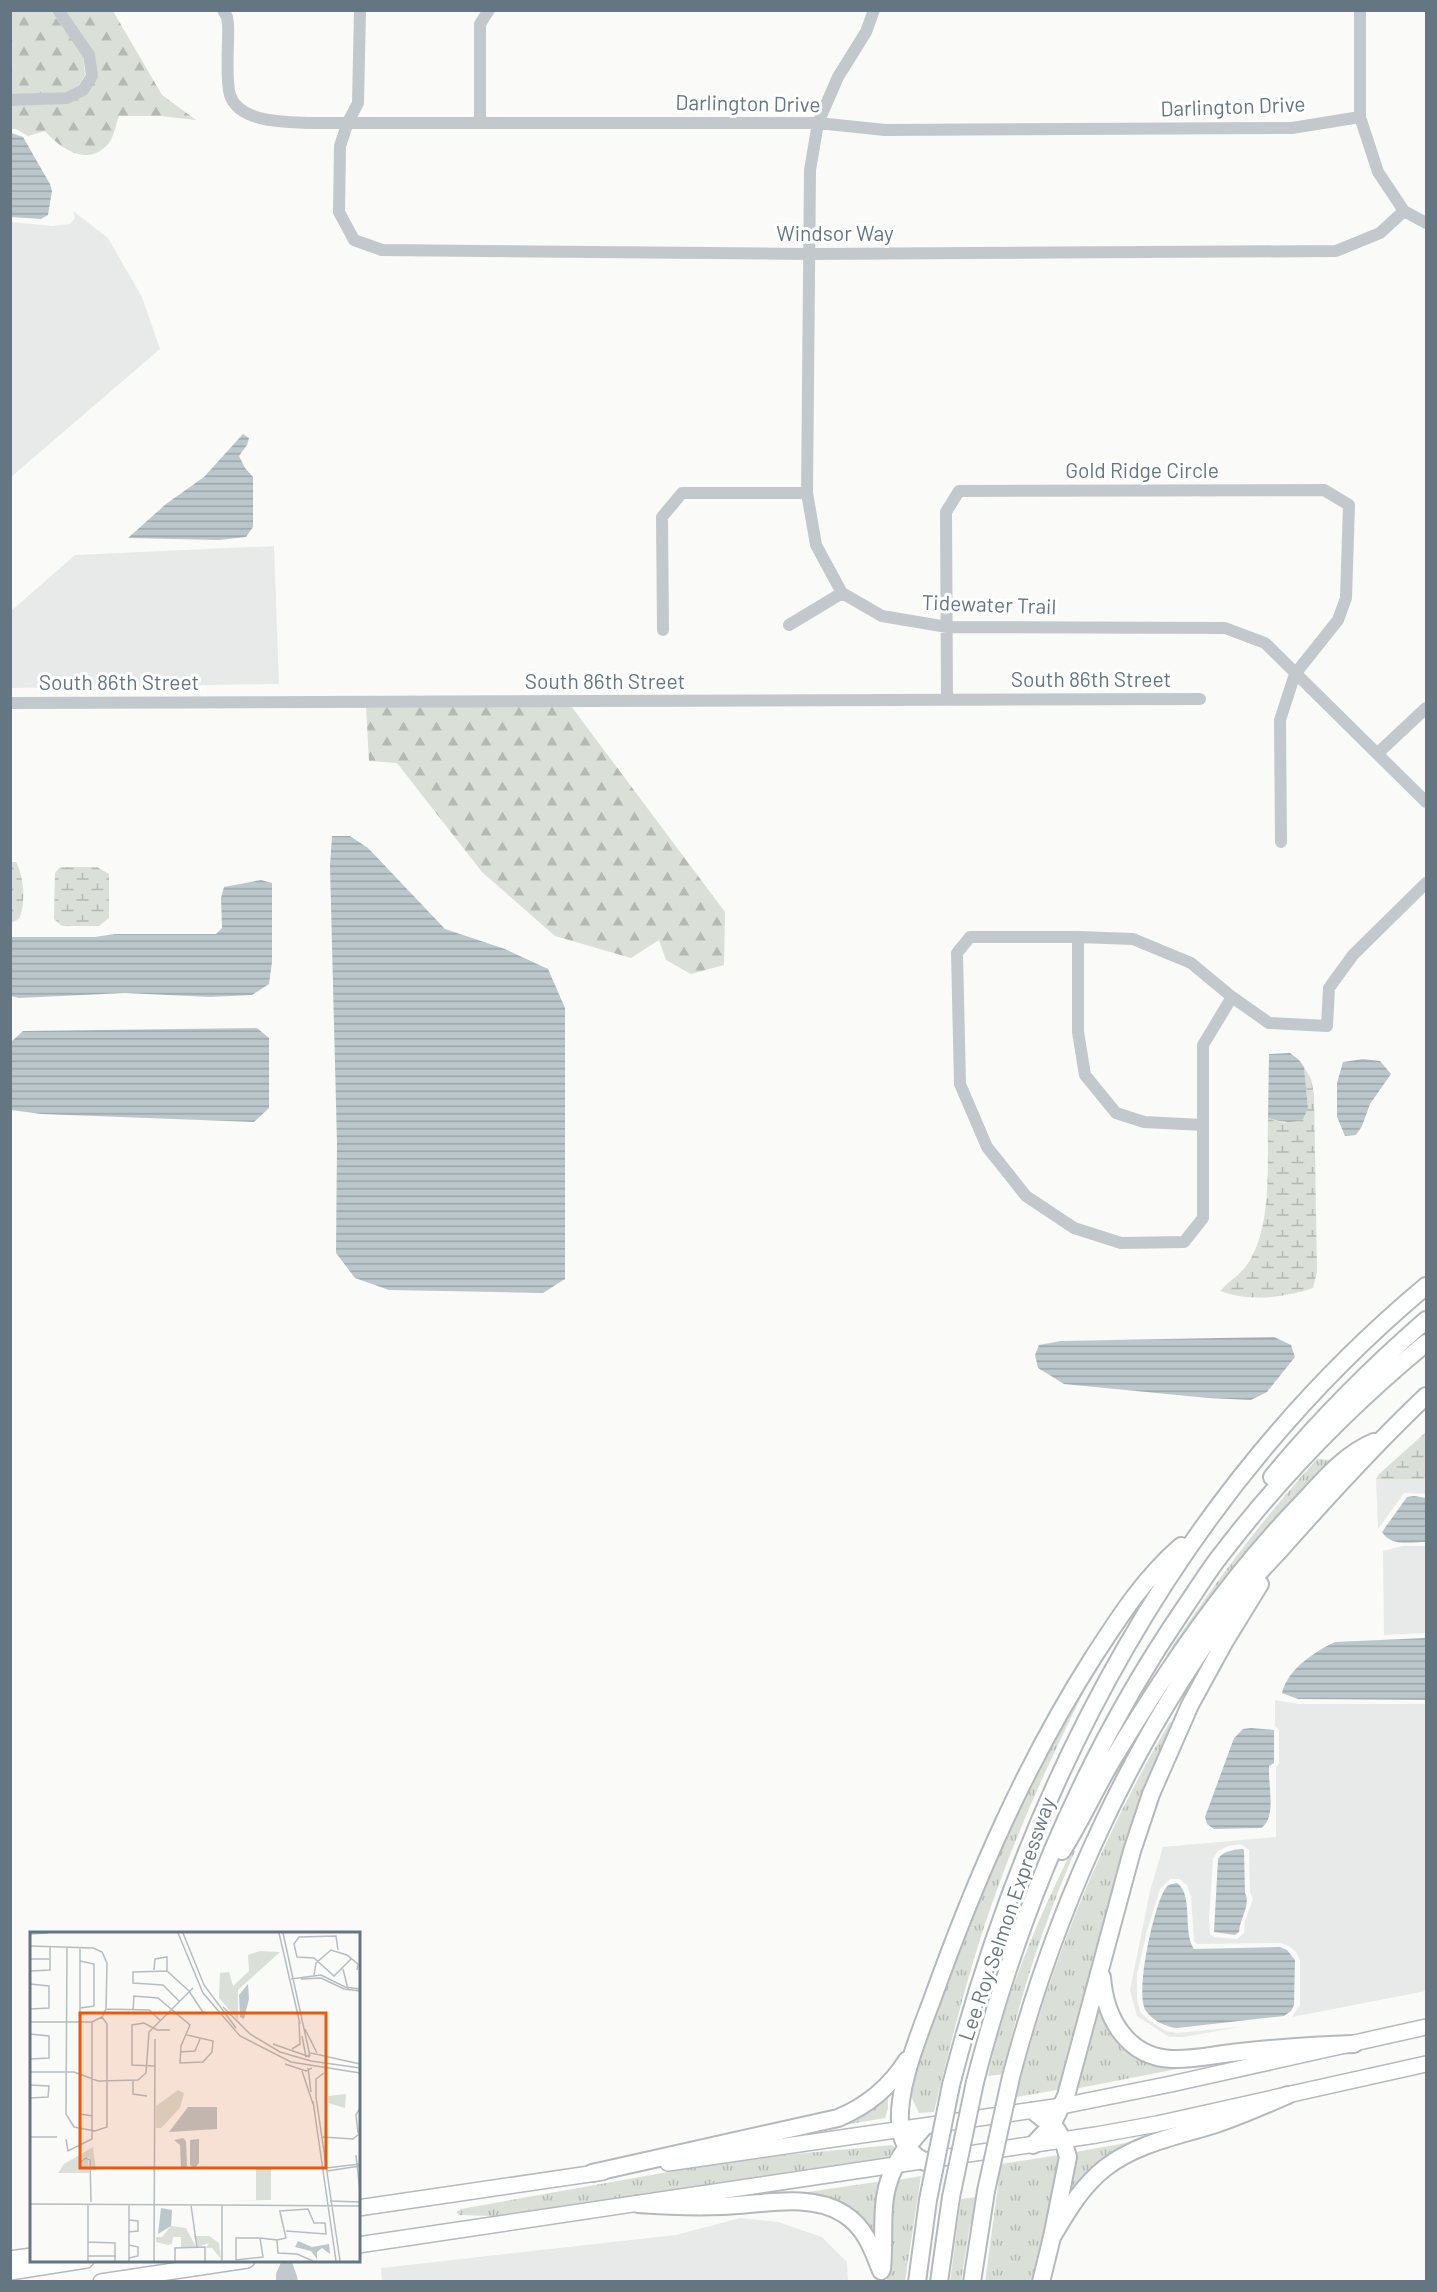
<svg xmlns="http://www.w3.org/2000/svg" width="1437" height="2292" font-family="Barlow,sans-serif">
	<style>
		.built { fill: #e8e9e9; fill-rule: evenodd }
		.grass { fill: url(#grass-tufts) }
		.forest { fill: url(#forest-firs) }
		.wetland { fill: url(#wetland-marsh) }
		.water { fill: url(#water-rules) }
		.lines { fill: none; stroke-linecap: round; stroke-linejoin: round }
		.major-casing { stroke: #b5babe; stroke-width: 18 }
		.highway-casing { stroke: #b4b9bd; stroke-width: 20 }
		.minor { stroke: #c3c8cc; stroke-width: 12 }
		.major { stroke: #fff; stroke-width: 15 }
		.highway { stroke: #fff; stroke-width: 16 }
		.highway-bridge-casing { stroke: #b4b9bd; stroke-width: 20; stroke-linecap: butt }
		.highway-bridge { stroke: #fff; stroke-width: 16 }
		.labels { text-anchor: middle; stroke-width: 6; stroke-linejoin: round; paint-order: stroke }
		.street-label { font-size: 21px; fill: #657683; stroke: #fff }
		.inset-road { fill: none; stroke: #b5bdc2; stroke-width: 1.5 }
		.view { fill: #e8590c; fill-opacity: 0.15; stroke: #e8590c; stroke-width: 3 }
		.inset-edge { fill: none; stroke: #657683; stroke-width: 3 }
	</style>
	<defs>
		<pattern id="grass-tufts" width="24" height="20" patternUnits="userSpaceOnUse" patternTransform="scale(1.5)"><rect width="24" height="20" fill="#dadfd7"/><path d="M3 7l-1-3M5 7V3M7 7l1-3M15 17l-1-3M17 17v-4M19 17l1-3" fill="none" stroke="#b4b9b4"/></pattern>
		<pattern id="forest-firs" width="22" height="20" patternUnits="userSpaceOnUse" patternTransform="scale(1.5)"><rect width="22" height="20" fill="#dadfd7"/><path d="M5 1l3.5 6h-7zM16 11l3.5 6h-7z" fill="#b4b9b4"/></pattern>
		<pattern id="wetland-marsh" width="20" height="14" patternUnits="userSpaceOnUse" patternTransform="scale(1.5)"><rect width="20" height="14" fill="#dadfd7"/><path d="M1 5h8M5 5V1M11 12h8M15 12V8" fill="none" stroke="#b4b9b4"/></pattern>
		<pattern id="water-rules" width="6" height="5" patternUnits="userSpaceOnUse" patternTransform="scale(1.5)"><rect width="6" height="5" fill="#bbc7cb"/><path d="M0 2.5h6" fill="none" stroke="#9ca6aa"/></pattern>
	</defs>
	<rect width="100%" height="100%" fill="#fafaf8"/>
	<path class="built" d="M73,211L108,238L142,297L160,349L11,477V222L52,226L70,224L75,218Z
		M274,546L279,684L11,688V611L75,555Z
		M1376,1479H1426V1494L1404,1493L1378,1529Z
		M1403,1546H1426V1633L1384,1635L1383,1551Z
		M1275,1700L1298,1704H1426V1991L1292,2017L1300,2005V1960L1296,1952L1289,1946L1280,1943L1197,1944L1194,1941L1191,1897L1187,1885L1179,1879H1170L1160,1889L1147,1931L1137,1974V1999L1140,2012L1150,2021L1166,2031L1178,2033L1239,2027L1184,2037H1169L1137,2016L1130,1990L1150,1891L1163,1847L1276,1837V1767L1279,1763V1730L1275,1726ZM1241,1844L1249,1850L1250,1892L1253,1899L1245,1921L1244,1933L1237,1939L1214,1937L1210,1934L1209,1920L1213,1859L1218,1851L1228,1846Z
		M740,2218L778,2222L822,2237L847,2262L848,2281H382L381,2268L676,2235Z"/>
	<path class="grass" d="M1317,1459L1331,1460L1275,1520L1234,1569L1169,1657L1166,1656C1212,1586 1261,1521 1317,1459Z
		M1098,1664C1054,1749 1014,1836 984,1927C964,1988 949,2050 934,2112L919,2113L911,2096L909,2087L980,1882L1022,1790Z
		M1170,1722L1175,1725L1063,2089L1016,2097C1049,1967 1101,1838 1170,1722Z
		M1072,1850L1075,1851C1044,1923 1019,1997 1003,2074L988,2076C1004,1998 1037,1921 1072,1850Z
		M1098,1998L1111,2029L1177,2062V2069L1074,2089Z
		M888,2092V2108L885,2118L849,2124V2117Z
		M1142,2140L1070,2197L1067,2194L1076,2152Z
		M892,2145L895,2148L887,2158L494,2216L459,2215L457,2212L461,2209L696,2167L784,2155Z
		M1059,2155L1062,2156L1035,2281L985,2282L1001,2164Z
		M921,2176L905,2281L887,2282L890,2187L893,2181Z
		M876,2182L879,2183L880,2185V2242L872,2233L788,2195Z
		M977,2197L969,2231L961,2281L950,2282L961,2199Z"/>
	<path class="forest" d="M10,11H51L83,56L85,75L78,86L66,92L11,95Z
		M66,11H113L162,95L196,120L160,116H119C116,124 114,136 109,143C88,168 61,149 45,131L28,136L16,129H11L10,105L85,94L94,52Z
		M571,706L725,912L724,965L691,974L666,960L659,940L631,958L555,936L482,872L397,763L369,761L366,707Z"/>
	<path class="wetland" d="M11,862H16C24,876 26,904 19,919L11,923Z
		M60,867H97L109,874V918L99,926H62L54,919L55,873Z
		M1304,1067L1311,1079L1314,1094L1317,1272L1313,1288C1284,1298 1249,1302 1220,1291C1228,1282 1240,1275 1247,1265C1273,1227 1267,1163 1268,1118L1285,1123L1308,1108Z
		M1426,1432V1479H1376L1379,1474Z"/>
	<path class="water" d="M11,133L23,137L50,184L52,191L48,215L41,219L11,217Z
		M243,434L249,438L247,445L239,456L245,468L253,477V527L246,537L219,540L128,538L166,504L204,477Z
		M332,836H350L368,848L445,929L505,949L548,969L565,1008V1279L543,1293L389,1290L355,1278L336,1253L337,1143L330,866Z
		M261,880L272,883V962L269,984L252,995L210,997L125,993L19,998L11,996V937H95L115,934H216L222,928L221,898L224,887Z
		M257,1028L269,1038V1108L254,1122L41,1114L11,1110V1042L23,1031Z
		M1290,1053L1299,1060L1304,1067L1308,1108L1303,1119C1290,1124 1281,1122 1268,1118L1269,1054Z
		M1363,1059L1380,1061L1391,1074L1370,1104L1362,1126L1356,1135L1345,1136L1337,1117V1083L1343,1062Z
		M1274,1337L1291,1345L1295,1357L1267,1392L1251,1400L1208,1398L1064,1384L1038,1368L1035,1355L1039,1345L1061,1341Z
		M1414,1496L1426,1498V1542C1411,1542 1391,1547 1382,1532L1407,1497Z
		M1426,1638V1700L1298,1699L1282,1693C1288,1669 1314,1652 1335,1642Z
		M1251,1728L1274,1730V1763L1269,1766V1773C1269,1789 1276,1819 1261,1828L1214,1829L1207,1824L1205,1817L1234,1738L1243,1729Z
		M1242,1849L1244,1850L1245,1893C1251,1905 1240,1918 1239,1932L1235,1935L1214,1932L1218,1859C1223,1851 1233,1850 1242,1849Z
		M1177,1883C1194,1895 1182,1931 1194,1949L1280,1947L1287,1950L1295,1960L1294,2005L1291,2011L1284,2016L1177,2028C1166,2027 1153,2021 1146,2011C1134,1994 1154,1906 1165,1889C1168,1884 1172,1884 1177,1883Z"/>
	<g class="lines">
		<defs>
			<path id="major" d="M668,2163L1062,2106L1171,2084L1426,2027
				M358,2208L603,2172
				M358,2245L1096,2135L1157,2124L1426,2064
				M10,2259L32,2256
				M10,2272L86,2260
				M101,2282L247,2260"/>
			<path id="highway" d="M1272,1477C1319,1420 1371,1368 1426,1320
				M1062,1851C1081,1821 1095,1789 1113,1759C1167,1669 1226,1582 1299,1506C1322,1482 1343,1455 1374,1442
				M1102,1977C1105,2018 1127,2057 1172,2059C1194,2060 1218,2054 1240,2052C1278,2048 1316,2045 1354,2044
				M1011,2077C1057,1902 1134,1735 1244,1590C1255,1576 1268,1563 1280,1550C1327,1497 1375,1444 1426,1396
				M975,2082C1018,1914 1087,1750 1185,1607C1198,1588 1210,1568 1224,1551C1283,1474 1352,1404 1426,1343
				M951,2085C1030,1777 1180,1492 1426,1286
				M1033,2111L1057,2130L1063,2140L1068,2157L1052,2237L1041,2282
				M1033,2145L1052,2125L1066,2096L1132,1851L1151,1794L1190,1705L1225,1641L1260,1584
				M925,2162C914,2156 905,2148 902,2136C892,2098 919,2035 932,2000C975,1880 1025,1764 1094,1656C1120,1616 1145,1577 1181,1546
				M592,2173L838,2118C867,2106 890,2087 907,2060
				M638,2204C666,2206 694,2207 722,2206C760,2205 810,2192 844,2214C865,2227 873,2250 881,2271
				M1052,2237C1067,2212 1081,2187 1105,2168C1137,2143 1178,2136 1216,2124C1240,2116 1265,2105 1288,2095
				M882,2269C885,2241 880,2206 889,2181C895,2160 910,2143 924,2127
				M917,2282L928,2200
				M939,2282L951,2197
				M972,2282L986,2191"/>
		</defs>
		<use href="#major" class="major-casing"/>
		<use href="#highway" class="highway-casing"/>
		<path class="minor" d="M223,10L227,17L228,24C229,43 225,78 230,95C239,123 286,122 309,123H818L885,130L1292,128L1360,117
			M360,10L358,103L348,122L340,146L339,212L354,240L382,250L810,254L1336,251L1380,233L1404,211
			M874,10L866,32L838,77L818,123L810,170L807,493L816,545L842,593L882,616L947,627L1225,628L1265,643L1426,802
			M1360,10V117L1378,172L1404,211L1426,223
			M10,100L67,98L83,90L92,76L89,55L58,10
			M480,122V24L489,10
			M789,625L842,593
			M663,630L662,517L682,493H807
			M947,700L946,512L959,491L1324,490L1349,505L1346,598L1338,620L1295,674L1280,720L1281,842
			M10,703L1200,699
			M1378,753L1426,708
			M1078,937V1032L1085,1075L1116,1113L1144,1122L1203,1125
			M1232,997L1203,1045V1218L1184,1242L1121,1243L1074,1228L1026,1196L987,1147L960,1084L957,953L970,937H1078L1133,939L1191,963L1232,997L1269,1023L1327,1026L1329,988L1353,955L1426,883
			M286,2260C286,2268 291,2273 292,2282
			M282,2282V2275L286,2266"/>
		<use href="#major" class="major"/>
		<use href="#highway" class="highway"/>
		<defs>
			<path id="highway-bridge" d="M986,2191L1011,2077
				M951,2197L975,2082
				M928,2200L951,2085"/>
		</defs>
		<use href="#highway-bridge" class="highway-bridge-casing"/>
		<use href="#highway-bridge" class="highway-bridge"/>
	</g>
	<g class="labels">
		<g class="street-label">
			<text transform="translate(748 104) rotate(1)" y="7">Darlington Drive</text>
			<text transform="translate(1233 107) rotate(-2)" y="7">Darlington Drive</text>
			<text x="835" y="241">Windsor Way</text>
			<text x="1142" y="478">Gold Ridge Circle</text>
			<text transform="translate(989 605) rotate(2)" y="7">Tidewater Trail</text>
			<text x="1091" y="687">South 86th Street</text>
			<text x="605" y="689">South 86th Street</text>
			<text x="119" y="690">South 86th Street</text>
			<text transform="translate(1007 1919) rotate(-71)" y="7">Lee Roy Selmon Expressway</text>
		</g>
	</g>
	<g transform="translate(30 1932)">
		<rect width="330" height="330" fill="#fafaf8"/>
		<path d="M226,237H241V268L192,269L226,268Z" fill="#dadfd7"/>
		<path d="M148,158L154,161L150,176L131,196H126V174ZM63,215L66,238H61L60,226L58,225L59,241H28L34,232Z" fill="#dadfd7"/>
		<path d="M230,19L250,20L208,58V88L189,66L190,41L199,40L203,54L219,39L218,23ZM316,162L315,176L298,171V164ZM141,294L156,296L166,315H151V305H143L142,312L138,313L126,310V305H132ZM164,304H179L189,311L191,327L182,316H176L179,311L167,315Z" fill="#dadfd7"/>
		<path d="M218,52L219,67L214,87L210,85L209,63ZM158,175H187V197L139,200ZM153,206L156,209L157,234L151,237L150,213L144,208ZM169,207V231L165,236L160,233V208ZM131,276L142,278L141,294L128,302ZM268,309L282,315L299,312L300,322L292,316L287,320V327L281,319L265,315Z" fill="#bbc7cb"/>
		<path class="inset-road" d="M148,1L173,61L210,104L261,130L330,141M153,1L174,53L206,96M249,1L270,92M253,1L280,124M0,2L18,1M0,14L63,16L72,20M50,15V182L63,184M37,16L36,182L44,195L65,199L77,195V92L72,85M308,18L306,4L269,5L264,12L267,25L284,26L304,44L321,27M72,20L77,31L76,77L72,85M0,27H19M313,37L318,57M124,38L125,27L137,25V39M0,39L20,38V14M284,43L286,31L301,18L317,23L328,32L327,38M261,47L291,43L315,55L330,57M271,47L291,46L314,57L330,59M0,52L19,54V76L0,77M149,69L133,53L103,51V40L137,39L159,59L174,82M193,75L220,102L250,120L281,129L330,136M50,76L64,74V32L50,29M76,77L119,78L130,88M103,78L104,64L128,66L160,93L151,114L150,131L173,130L182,120L183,109L157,103M0,90H62L72,85M275,97L287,121M0,102L19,104V126L0,127M272,104L276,125M243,112L280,125M262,117L270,112L269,90M150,120L165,119L170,107M276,125L281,121L330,132M255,132L276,139L282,136M125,134L102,133V93L114,91L127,98H140M278,136L281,160M272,139L283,172M0,140H44L68,149L108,148L116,141L119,100L163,56M103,149V162L117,164M0,153L19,154L18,165L0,166M286,165L310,329M286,167V147L294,141M283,169L306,329M328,201L326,183L330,176M0,205H27M293,205L323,207L330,201M36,207L38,219L62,207V90M326,223L330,260M49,231L56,226L60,228L61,270M296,236L330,232M297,239L330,234M300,269L330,270M0,272L330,274M58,272V329M161,273L167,316M249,279L278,277L284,291H295L296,302L256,299M98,300L108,299V289L99,288M206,306H230L233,325L206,328ZM230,306L247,308L248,321L267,322L283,329M247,308L256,306L250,280M58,310L85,311V329M99,313L108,315V324L99,326M58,324H86M99,329V272M124,329L125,107M145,329V316L175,315V329M192,329V273"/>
		<path class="view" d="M50,81H296V236H50Z"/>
		<rect width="330" height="330" class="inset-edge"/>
	</g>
	<rect width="1437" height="2292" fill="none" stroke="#657683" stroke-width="24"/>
</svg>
